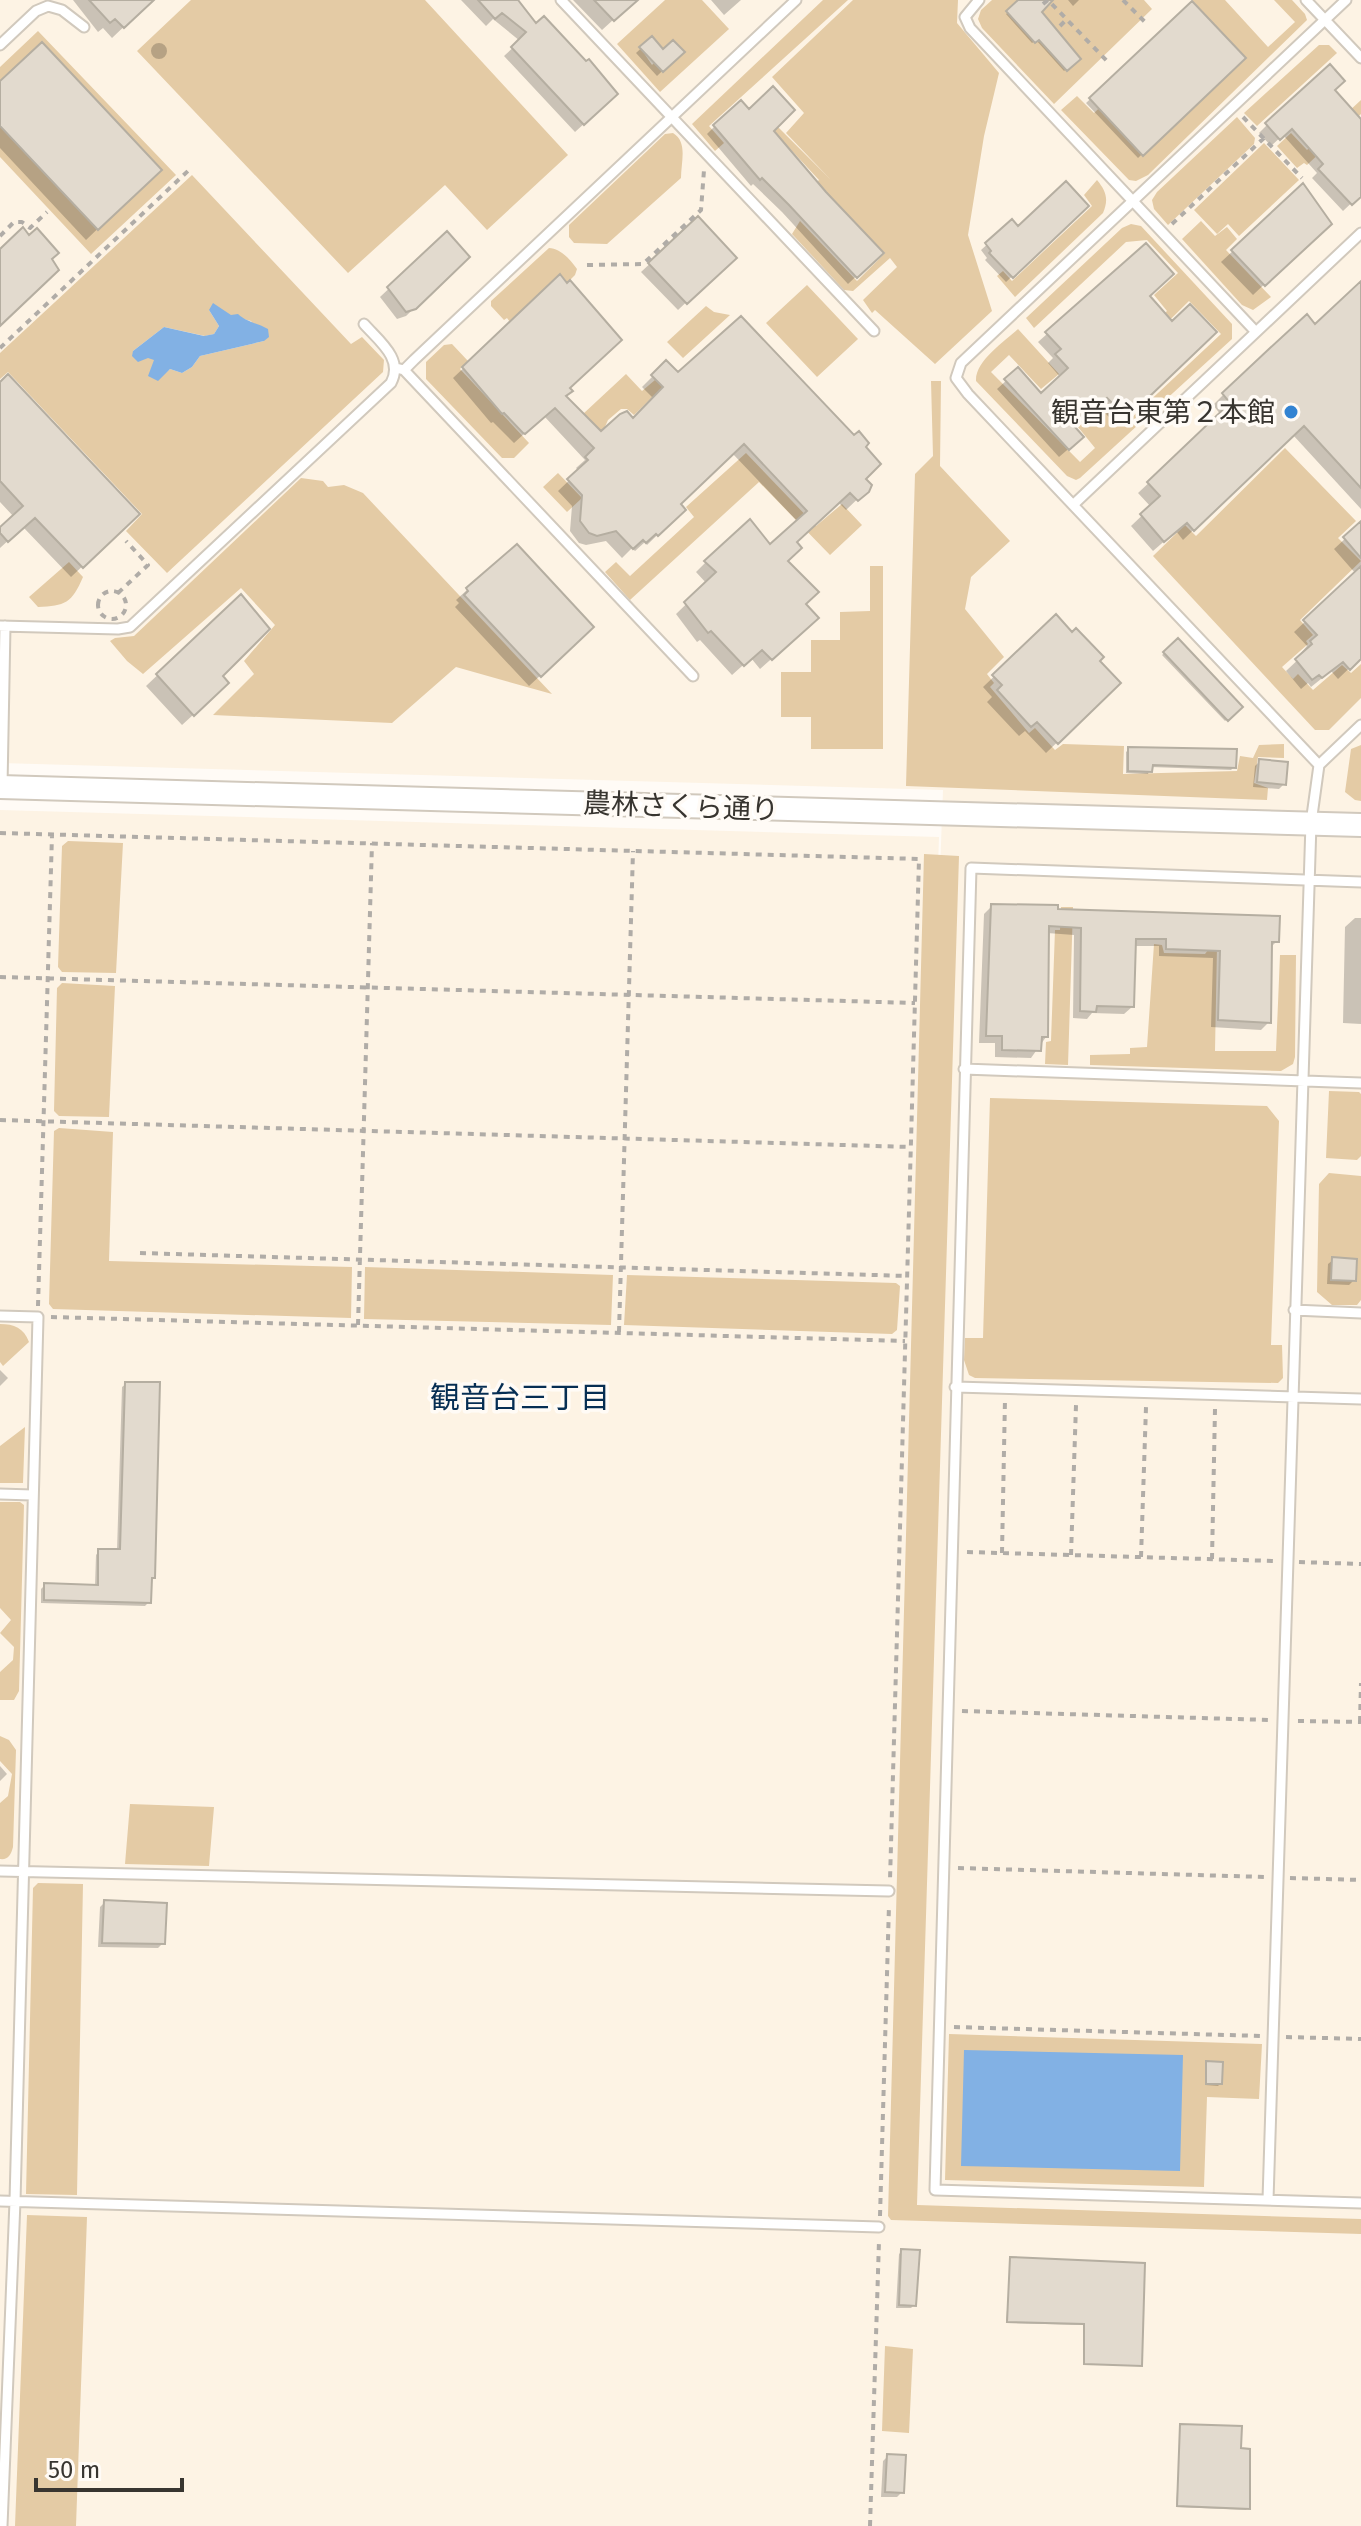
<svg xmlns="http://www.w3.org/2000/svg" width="1361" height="2526" font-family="'Fira Sans','Noto Sans JP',sans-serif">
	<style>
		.built { fill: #fdf3e4 }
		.green { fill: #e4cba5; fill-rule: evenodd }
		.water { fill: #82b1e4 }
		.shadow { fill: #0003 }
		.building { fill: #e2dace; stroke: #b5aea1; stroke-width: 2 }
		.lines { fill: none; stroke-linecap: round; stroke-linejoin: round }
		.service-casing { stroke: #d1c9bd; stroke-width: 13 }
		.tertiary-casing { stroke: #d1c9bd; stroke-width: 26 }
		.path { stroke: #b0aca7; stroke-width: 4; stroke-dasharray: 6 6; stroke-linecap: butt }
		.service { stroke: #fff; stroke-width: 9 }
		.tertiary { stroke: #fff; stroke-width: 22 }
		.poi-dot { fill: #3283d2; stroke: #fffbf6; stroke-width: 3 }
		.labels { text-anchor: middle; stroke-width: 7; stroke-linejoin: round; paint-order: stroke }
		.poi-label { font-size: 28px; fill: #383530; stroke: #fffbf6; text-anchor: end }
		.street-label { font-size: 28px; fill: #383530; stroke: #fffbf6 }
		.neighbourhood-label { font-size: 30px; fill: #062e53; stroke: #fffbf6 }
	</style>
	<rect width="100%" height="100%" fill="#fffbf6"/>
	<path class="built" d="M0,0H1361V2526H0V810L939,837L916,1514L943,790L0,763Z"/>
	<path class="green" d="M191,0H425L568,155L487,230L445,185L348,273L137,51Z
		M665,0H702L729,29L660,92L617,44ZM674,40L685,52L663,72L654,63L652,65L640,47L663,49Z
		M823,0H848L709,126L724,143L715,151L692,124Z
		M853,0H958L957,23L999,73L984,136L968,235L992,311L935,364L875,310L872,313L863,300L897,267L890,258L853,291L844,290L792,234L800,221L857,281L885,253L819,186L793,209L790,207L819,180L770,127L773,122L831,180L786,133L804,113L772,77Z
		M992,0H1144L1152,9L1054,104L982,28L978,19L981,10Z
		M1192,0H1225L1268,47L1295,22L1274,0H1292L1305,14L1307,20L1148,175L1136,181L1129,180L1061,110L1077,96L1094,113L1202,11Z
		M38,31L176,175L91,254L0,157V126L98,230L162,170L0,81V67Z
		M1319,45H1329L1337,53L1257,126L1244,113Z
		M1361,100V114L1307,165L1304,163L1297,168L1277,146L1291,133L1307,150Z
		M1237,117L1255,138L1254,144L1168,225L1154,209L1152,200L1157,192Z
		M673,133C688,142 681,162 681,178L607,244L574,243L569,237V225L665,134Z
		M1264,143L1299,180L1239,236L1228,224L1217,234L1194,210Z
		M192,175L351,344L362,337L384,360L383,372L167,573L126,531L142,514L8,372L0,379V353ZM209,310L251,321L264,341L200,356L192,367L182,373L170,369L164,374L154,364V359L133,351L164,327L205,336L214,334L219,326Z
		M1097,180C1106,191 1109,199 1103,213L1015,297L997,276L1003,271L1012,281L1092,206L1084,195Z
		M1201,221L1215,236L1227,227L1237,239L1226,250L1271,297L1253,310L1242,305L1182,239Z
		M1131,224L1141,226L1232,324V339L1080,478L1076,480L1067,476L976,381C975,361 1004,342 1018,329L1059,374L1041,389L1009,355L991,372L1080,462L1095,448L1078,427L1107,402L1127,422L1221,334L1189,301L1093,396L1085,389L1167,311L1154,295L1178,273L1147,240L1126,242L1034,328L1026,318L1122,228Z
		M549,248C561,249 570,259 577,269L575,275L567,283L560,275L510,322L507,318L504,320L491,306V301Z
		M807,285L858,339L817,377L766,323Z
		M706,306L714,312L730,315L683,358L667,342Z
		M452,344L468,361L460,369L529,443L514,458H502L426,379V362L444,345Z
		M626,374L642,391L655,380L663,387L634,415L627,409H621L608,420L595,449L583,414Z
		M931,381H941L940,466L1010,541L971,577L965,609L1004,657L987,674L994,683L990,687L1029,733L1035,728L1055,750L1063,744L1124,746L1123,774L1237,771L1240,756L1253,758L1259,745L1284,744V758L1258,757L1254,783L1268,788L1267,800L906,786L915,474L933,456Z
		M1285,448L1356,521L1338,538L1361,561L1300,620L1313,635L1306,641L1308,644L1282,667L1293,679L1298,674L1313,690L1342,665L1351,673L1361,664V698L1329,730H1315L1153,556L1185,525L1196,536Z
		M746,453L816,526L842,504L862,525L830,555L759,482L630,600L605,572L616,562L630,576L694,517L686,507Z
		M558,473L582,498L567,512L543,487Z
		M301,478L323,481L328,487L344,485L363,493L552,694L456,667L392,723L213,715L254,674L244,661L275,625L241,588L143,674L127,661L110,641L115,638L134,636Z
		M69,562L83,577C72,603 65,606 38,607L29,597Z
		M870,566H883V749H811V717H781V672H811V640H840V612L870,611Z
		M1361,745V801L1355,800L1345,792L1351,749Z
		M68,841L123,843L116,973L62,972L58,967L62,846Z
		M924,854L959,856L917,2205L1361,2219V2234L891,2220L888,2216Z
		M1061,907H1073L1068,1065L1045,1064L1046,1042L1051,1041L1055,930H1060Z
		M1154,944L1162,945L1164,953L1205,954L1212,945L1217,946L1215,1051H1276L1280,955H1296L1295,1057L1293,1064L1281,1071L1090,1065V1055L1130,1054V1048L1147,1047Z
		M62,983L115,986L109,1117L59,1116L54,1111L57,988Z
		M1329,1091L1359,1092L1361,1094V1156L1357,1160L1326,1158Z
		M990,1098L1267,1106L1279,1121L1271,1345H1282L1283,1378L1278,1383L975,1378L969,1375L964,1360L965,1338H983Z
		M59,1128L113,1132L109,1261L352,1267L351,1318L53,1309L49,1304L54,1131Z
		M1329,1173L1361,1176V1300L1357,1305H1332L1317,1292L1319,1184Z
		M365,1267L613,1275L611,1325L364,1319Z
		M627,1275L896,1283L900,1286L897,1330L892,1334L624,1325Z
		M0,1324C14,1324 24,1328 29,1342L3,1366L0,1362Z
		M25,1427L23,1483H0V1446Z
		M0,1502H20L24,1505L19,1691L14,1700H0V1672L13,1660L14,1647L0,1633L11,1620L0,1608Z
		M0,1736L9,1740L16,1750L13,1847C11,1855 8,1860 0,1859V1803L8,1796L12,1774L0,1761Z
		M130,1804L214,1807L209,1866L125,1864Z
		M38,1883L83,1884L77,2195L26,2194L33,1888Z
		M949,2034L1262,2044L1259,2099L1207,2097L1204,2187L945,2180Z
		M27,2215L87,2217L76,2526H15Z
		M885,2346L913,2349L909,2433L882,2431Z"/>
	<path class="water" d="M213,303L231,315L238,314C248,323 258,323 268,329L269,337L264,341L200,356L192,367L182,373L170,369L158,381L148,376L154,360L148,358L138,362L132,356L133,351L164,327L204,336L214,334L219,326L209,310Z
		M964,2050L1183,2055L1180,2171L961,2166Z"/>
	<path class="shadow" d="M73,0H152L112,38L103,28L98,32Z
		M461,0H515L536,26L608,102L575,132L504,56L520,41L493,19L486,26Z
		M573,0H635L602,30Z
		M711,0H741L724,15Z
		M1021,0H1028L1078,59L1064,71L1036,40L1032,43L1006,14Z
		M1068,0H1079L1073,6Z
		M1192,4L1243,57L1138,158L1086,103Z
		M651,39L663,52H682L657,76L636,53Z
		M151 51a8 8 0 1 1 16 0a8 8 0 1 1-16 0Z
		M0,84L159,170L86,240L0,148Z
		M1332,90L1361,122V194L1343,211L1312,178L1317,173L1283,135L1271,146L1259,133L1267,125Z
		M715,126L771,131L881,253L848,284L782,212L753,184L751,186L707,134Z
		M1303,186L1329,223L1253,295L1221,262Z
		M1087,206L1006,282L985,260L987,258L981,250L1012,222L1018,229Z
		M698,219L734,257L678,310L641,272Z
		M447,234L467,257L406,316L397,319L380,297Z
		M560,277L568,388L563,397L601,434L632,421L654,399L642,387L666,363L678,375L863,447V479L867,490L846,510L838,502L795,543L786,561L804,604L806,628L760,669L751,658L732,675L700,640L697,642L676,614L707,584L696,572L706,562L770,547L798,522L732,453L678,504L683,510L647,545L645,542L635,551L632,548L622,558L606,541L586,545L579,543L570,531L572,506L558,491L579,471L576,468L585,460L544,416L514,443L493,422L491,423L453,378Z
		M1361,283V509L1293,435L1183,540L1176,531L1153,551L1131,526L1151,507L1138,493L1221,415L1213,405L1223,395L1307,317L1315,326Z
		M1147,297L1172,324L1214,332L1117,425L1097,405L1072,427L1073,445L1059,457L997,389L1018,370L1041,396L1061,378L1048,363L1053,358L1038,342L1047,334Z
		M0,384L138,514L71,577L23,527L0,548V530L14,517L0,502Z
		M1361,524V657L1338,679L1331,671L1311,687L1308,683L1301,689L1286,671L1303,655L1301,653L1307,646L1294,632L1356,574L1334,549Z
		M516,547L581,638L529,686L455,607L459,603L456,600L467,590Z
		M240,597L216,694L182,725L146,686Z
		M1056,617L1119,683L1046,753L1025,731L1019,736L987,702L992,697L983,687Z
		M1177,641L1240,707L1225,721L1162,655Z
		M1129,749L1234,767L1231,770L1151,767L1148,774L1126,773V752Z
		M1260,761L1284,784L1279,789L1253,787L1255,766Z
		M992,906L1056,911L1277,941L1270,948L1269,1022L1261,1030L1211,1027L1213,958L1159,956V946H1134L1132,1007L1124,1014L1092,1013L1087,1019L1073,1018L1074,935L1047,933L1046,1037L1031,1058L995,1057V1043H979L984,914Z
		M1355,918H1361V1024L1343,1023L1345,927Z
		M1333,1260L1354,1280L1349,1285L1327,1284L1328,1264Z
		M0,1370L8,1378L0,1386Z
		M126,1384L149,1602L145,1606L41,1603V1589L45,1585L95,1587L96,1555L99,1551H117L122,1387Z
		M0,1766L7,1774L0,1781Z
		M105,1902L163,1943L158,1948L98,1947L100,1907Z
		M1207,2063L1220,2084L1218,2086L1205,2085Z
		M902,2251L914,2305L911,2308H896L899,2254Z
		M1011,2260L1140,2365H1083V2325L1006,2323Z
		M1181,2426L1239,2450L1248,2508L1246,2510L1176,2507Z
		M888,2456L902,2492L897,2497H881L883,2461Z"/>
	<path class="building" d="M89,0H154L124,28L115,19L110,23Z
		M478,0H518L536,23L544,16L586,61L589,59L618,94L584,125L511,47L526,32L502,13L495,19Z
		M594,0H638L614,21Z
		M1018,0H1053L1042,12L1081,59L1067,71L1039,40L1035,43L1006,11Z
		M1192,1L1246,58L1143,156L1089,98Z
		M652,36L663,49L673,40L685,52L663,72L639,47Z
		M42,42L162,170L98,230L0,126V81Z
		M1330,64L1345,81L1335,90L1361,119V197L1352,205L1318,169L1323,164L1292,129L1280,140L1265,123Z
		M773,86L795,110L774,131L826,192L884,253L857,278L789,205L762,178L760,180L713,125L741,100L749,109Z
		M1066,181L1089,206L1013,278L989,253L991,251L985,243L1012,219L1018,226Z
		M1303,183L1332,224L1265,286L1231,250Z
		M698,216L737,258L687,304L648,263Z
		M23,227L29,235L37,228L59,253L52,259L59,270L0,326V249Z
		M447,231L470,257L416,309L406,312L387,287Z
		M1146,243L1174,274L1150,296L1172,321L1190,304L1217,332L1127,418L1107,398L1075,427L1084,437L1069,450L1004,379L1018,367L1041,393L1068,368L1055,354L1061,349L1045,332Z
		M560,274L567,283L570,280L622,340L570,388L573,391L566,396L601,431L620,414L627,411L633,418L663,387L651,375L666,360L678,372L741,316L854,435L859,431L869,443L866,447L881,464L866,479L872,485L869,492L858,501L850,493L797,542L802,548L788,561L819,592L806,604L819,618L772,660L762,650L744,666L711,631L708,633L684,602L716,572L704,561L750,519L770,544L807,511L744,444L681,504L686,510L658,536L656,534L646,543L643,540L633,549L616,531L597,536L589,533L580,521L582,495L567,479L588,460L585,457L594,448L555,408L525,434L523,433L504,413L502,414L462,367Z
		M1361,281V488L1304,426L1194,531L1187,523L1164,542L1140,514L1160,496L1147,482L1230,403L1222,393L1270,348L1307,314L1315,324Z
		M8,374L140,514L83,568L35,518L8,542L0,533V527L23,506L0,481V382Z
		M1361,521V558L1343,537Z
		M517,544L594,627L541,677L464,595L468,591L466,588Z
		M1361,566V659L1350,670L1343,662L1322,678L1319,675L1312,680L1295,659L1312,644L1310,641L1317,635L1303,620Z
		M241,594L270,629L223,676L229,683L194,716L156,674Z
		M1056,614L1072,632L1076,628L1104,657L1100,661L1121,683L1058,744L1037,722L1031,727L997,690L1002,685L992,675Z
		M1178,638L1243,707L1228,721L1163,652Z
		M1128,747L1237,749L1236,768L1153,765L1152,772L1128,771Z
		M1259,759L1288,762L1286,785L1257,782Z
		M991,904L1058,905V909L1280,916L1279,942H1272L1271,1023L1218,1020L1220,951L1166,949V939H1136L1134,1007L1097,1006L1096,1012L1080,1011L1081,928L1049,926L1048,1037H1042L1041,1051L1002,1050V1036H986Z
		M1332,1257L1357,1259L1356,1281L1331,1280Z
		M125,1382H160L155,1578H152L151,1603L44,1600V1583L98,1585V1549H120Z
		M104,1900L167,1903L165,1944L102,1943Z
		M1206,2061L1223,2062L1222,2084H1206Z
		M901,2249L920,2250L916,2306L899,2305Z
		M1010,2257L1145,2263L1142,2366L1084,2364V2324L1007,2322Z
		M1180,2424L1242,2426L1241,2448L1250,2449V2509L1177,2506Z
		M887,2454L906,2455L904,2493L885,2492Z"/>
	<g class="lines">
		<defs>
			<path id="service" d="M561,0L874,331
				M979,0L965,17L970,28L1256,332
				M1306,0L1361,58
				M0,45L36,11L48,6L62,10L84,27
				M396,368L404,370L414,360L796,0
				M404,370L693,676
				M1073,505L1361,233
				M0,626L118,629L130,627L391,383C404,359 379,341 364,324
				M1319,765L968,394L956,378L961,363L1346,0
				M2,786L5,626
				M1361,882L971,868L935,2190L1361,2203
				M964,1069L1361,1083
				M1294,1310L1361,1313
				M0,1316L38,1317L15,2201L2,2526
				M955,1387L1361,1399
				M0,1494L32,1495
				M0,1871L889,1891
				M1268,2200L1311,823L1319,765L1361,725
				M0,2201L879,2227"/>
			<path id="tertiary" d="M0,787L1361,825"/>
		</defs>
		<use href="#service" class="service-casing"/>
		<use href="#tertiary" class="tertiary-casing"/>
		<path class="path" d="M1123,0L1146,23
			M1043,4L1048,0L1107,61
			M1060,26L1067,19
			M1243,117L1302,178
			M1172,224L1264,138
			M0,236L14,222H22L30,228L47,212
			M587,265L643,264L701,210L704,170
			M0,348L190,169
			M98 605a14 14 0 1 1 28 0a14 14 0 1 1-28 0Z
			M118,593L148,565L126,541
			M0,833L919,859L890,1880
			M0,977L915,1003
			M0,1120L911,1147
			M140,1253L907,1276
			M38,1306L52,835
			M51,1317L905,1341
			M358,1325L372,843
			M619,1332L633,851
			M967,1552L1274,1561
			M1002,1553L1005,1399
			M1071,1555L1076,1405
			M1141,1557L1146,1407
			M1212,1559L1215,1409
			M1299,1562L1361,1564
			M962,1711L1269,1720
			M1298,1721L1361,1722
			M1360,1722L1361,1683
			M958,1868L1265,1877
			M1290,1878L1361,1880
			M954,2027L1261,2036
			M1286,2037L1361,2039
			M880,2216L889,1905
			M870,2526L879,2241"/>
		<use href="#service" class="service"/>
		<use href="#tertiary" class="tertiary"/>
	</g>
	<circle class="poi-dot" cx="1291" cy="412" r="8"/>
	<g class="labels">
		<g class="poi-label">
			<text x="1275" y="422">観音台東第２本館</text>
		</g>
		<g class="street-label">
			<text transform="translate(681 806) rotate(2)" y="10">農林さくら通り</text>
		</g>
		<g class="neighbourhood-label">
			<text x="520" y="1408">観音台三丁目</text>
		</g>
	</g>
	<path d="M36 2478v12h146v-12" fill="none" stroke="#383530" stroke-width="4"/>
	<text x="48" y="2478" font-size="24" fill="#383530" stroke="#fffbf6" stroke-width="6" paint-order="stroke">50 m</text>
</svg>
